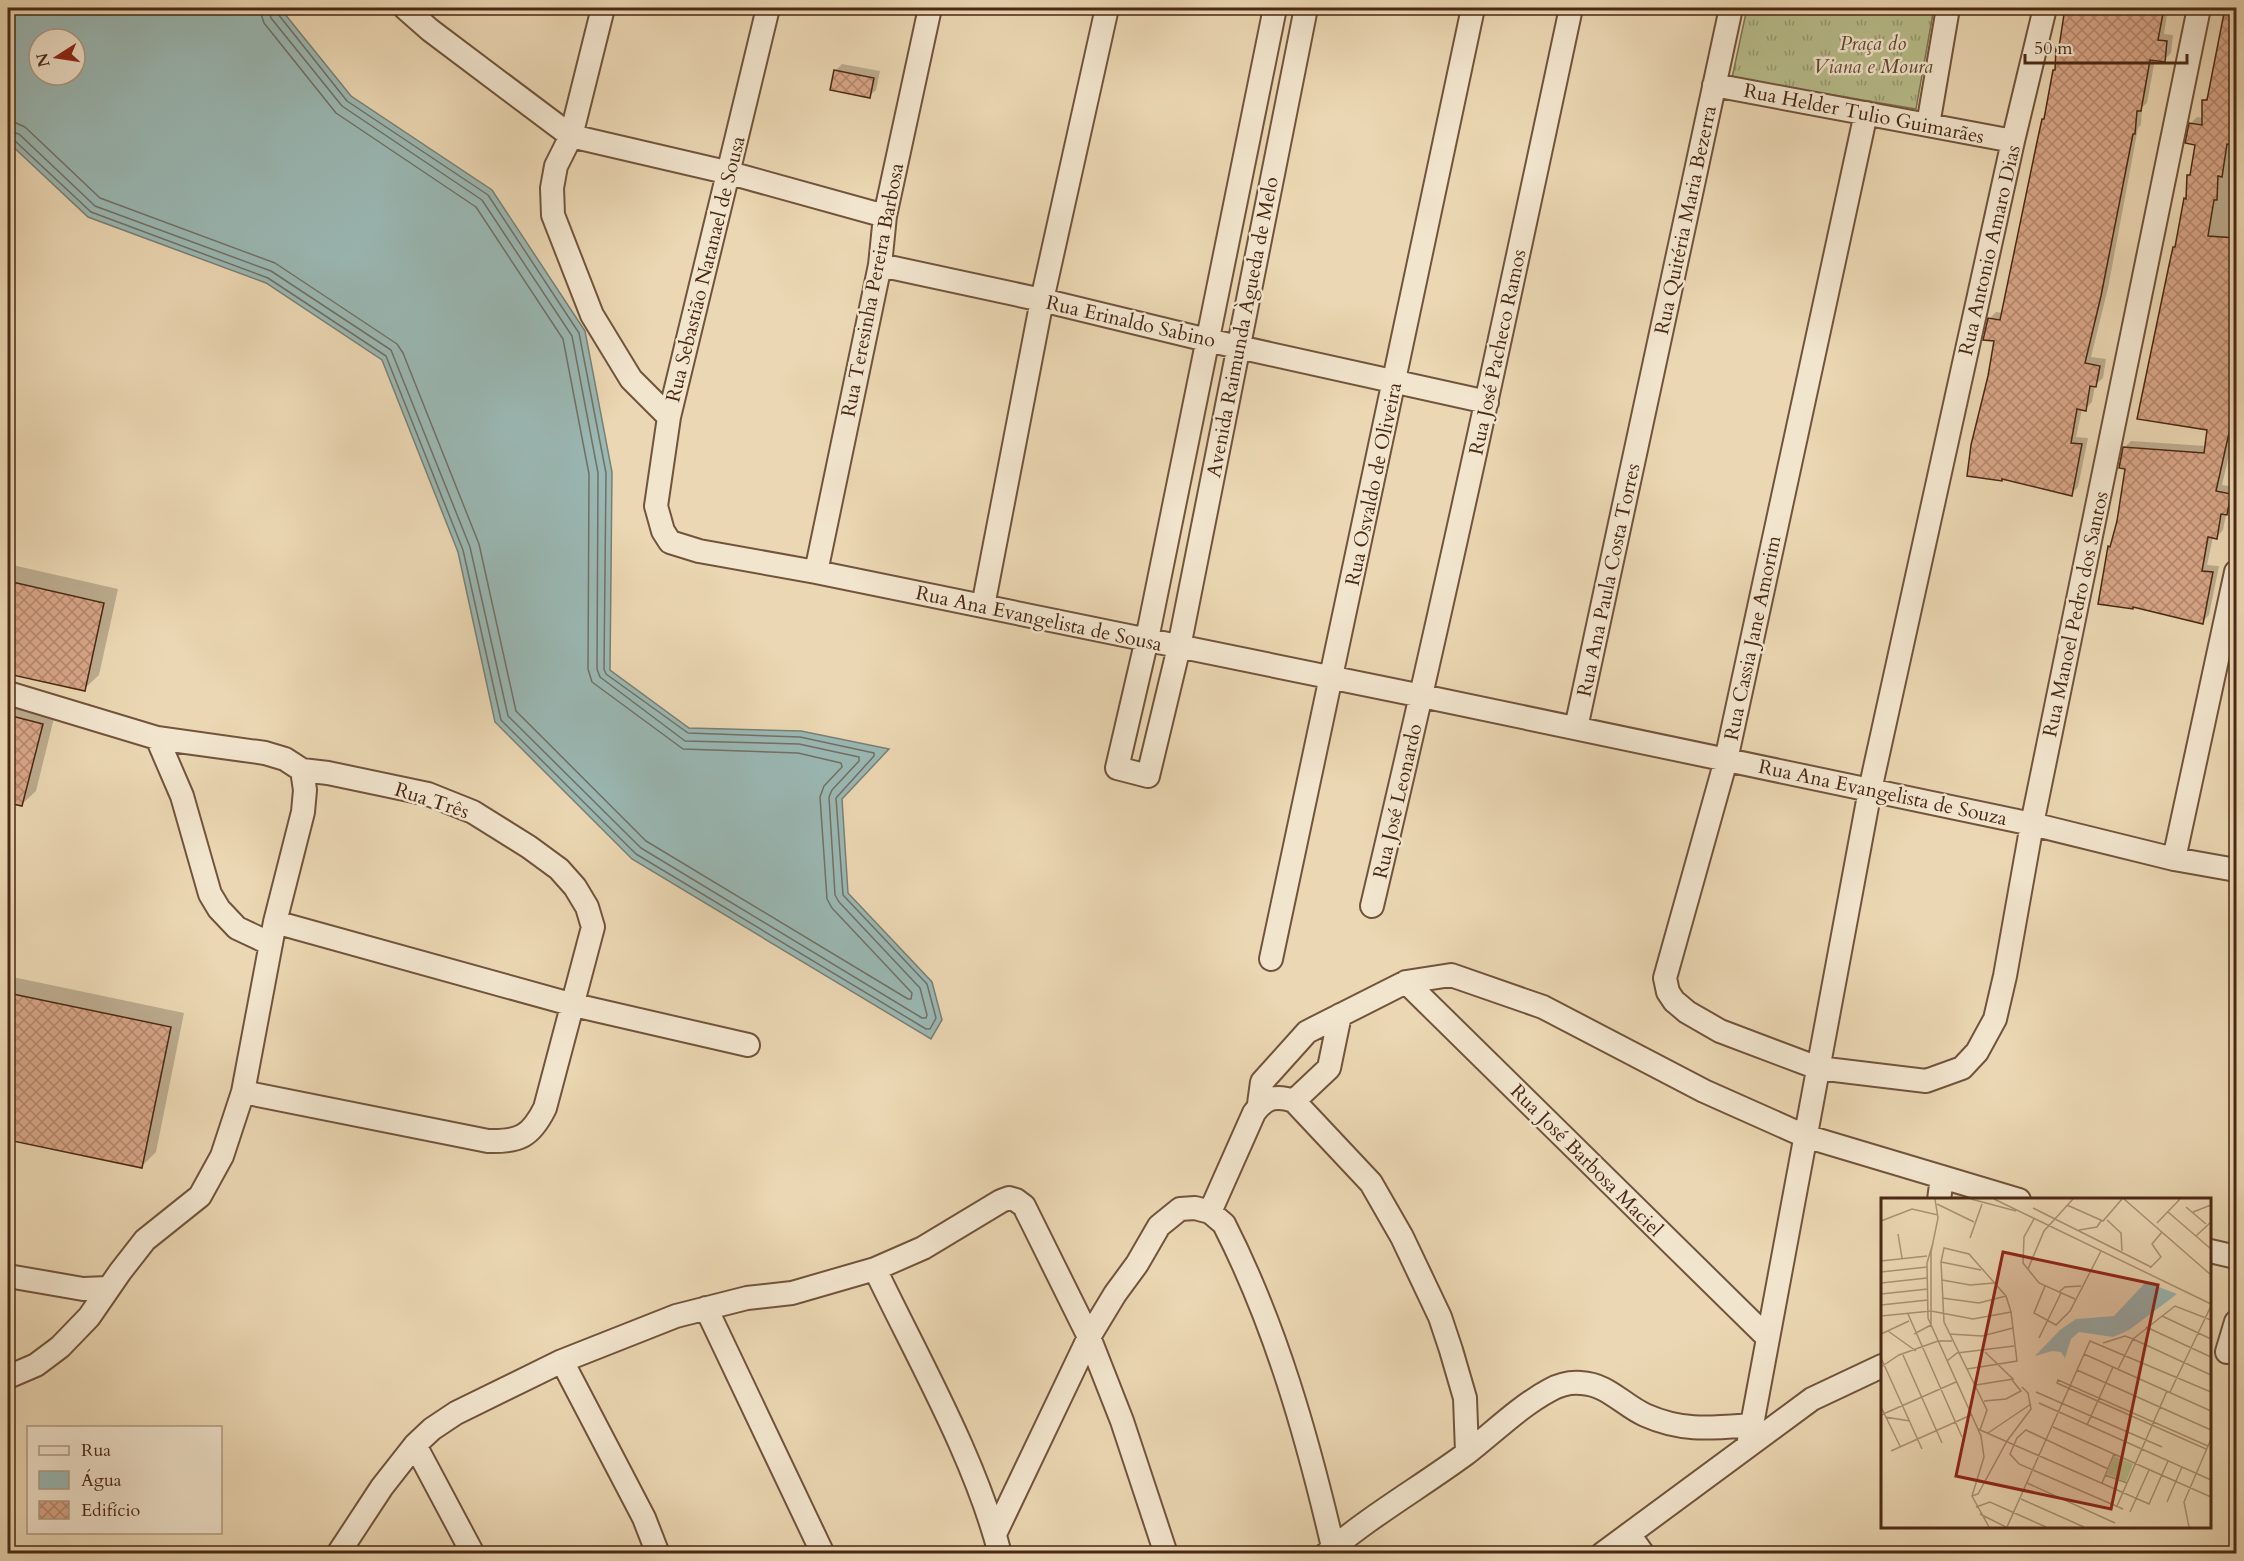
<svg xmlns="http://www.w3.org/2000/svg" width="2244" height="1561" font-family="Cardo,serif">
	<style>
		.grass { fill: url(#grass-tufts); stroke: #817450; stroke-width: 1.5 }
		.water { fill: #9ab8b4; stroke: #7a7f74; stroke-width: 1.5; fill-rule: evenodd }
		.shadow { fill: #0003 }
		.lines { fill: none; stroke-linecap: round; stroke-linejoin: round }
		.shore { stroke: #727064; stroke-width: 1.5 }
		.building { fill: url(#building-cross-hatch); stroke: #4a2915; stroke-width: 1.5 }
		.street-casing { stroke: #72543c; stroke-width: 26 }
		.street { stroke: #f2e5ce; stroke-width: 22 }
		.labels { text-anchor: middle; stroke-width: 5; stroke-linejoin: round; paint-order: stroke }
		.park-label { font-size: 20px; font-style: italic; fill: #60472d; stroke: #f2e5ce }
		.street-label { font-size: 20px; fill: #4a2915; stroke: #f2e5ce }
		.inset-road { fill: none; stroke: #ab9174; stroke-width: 1.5 }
		.view { fill: #8f2418; fill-opacity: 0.15; stroke: #8f2418; stroke-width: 3 }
		.inset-edge { fill: none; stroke: #4a2915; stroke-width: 3 }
	</style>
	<defs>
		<pattern id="grass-tufts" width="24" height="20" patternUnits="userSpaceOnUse" patternTransform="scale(1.5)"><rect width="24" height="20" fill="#b8be8c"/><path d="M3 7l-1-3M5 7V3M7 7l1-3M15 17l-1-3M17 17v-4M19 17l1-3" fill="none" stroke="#989a71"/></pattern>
		<pattern id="building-cross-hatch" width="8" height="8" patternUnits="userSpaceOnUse" patternTransform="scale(1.5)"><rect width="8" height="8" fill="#d9a688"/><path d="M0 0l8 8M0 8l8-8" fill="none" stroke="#b2876e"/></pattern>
	</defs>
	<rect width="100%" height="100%" fill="#ebd7b3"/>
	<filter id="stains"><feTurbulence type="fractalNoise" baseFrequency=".00333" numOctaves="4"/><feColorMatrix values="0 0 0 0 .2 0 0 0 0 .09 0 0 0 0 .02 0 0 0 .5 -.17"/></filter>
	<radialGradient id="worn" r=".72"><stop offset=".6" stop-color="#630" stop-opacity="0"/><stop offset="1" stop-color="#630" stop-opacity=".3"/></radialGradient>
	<path class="grass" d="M1747,8H1934L1916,109L1732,78Z"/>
	<path class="water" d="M8,8H280L351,96L492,190L585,331L612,472L610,670L689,728L801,731L889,749L842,799L848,893L932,982L942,1020L931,1039L632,859L495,722L458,552L382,360L266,283L88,217L8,142ZM39,39H75V75H39Z"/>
	<path class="shadow" d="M2059,8H2168L2164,34L2173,35L2171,53L2164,60L2155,59L2147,103L2142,107L2141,125L2138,128L2108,288L2091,357L2106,359L2103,378L2095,385L2092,402L2085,409H2082L2076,437L2088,438L2078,487L2071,494L1989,377L1995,340L1989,319L1996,312L2003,313L2043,119L2046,117L2054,70L2057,68L2058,47L2061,45L2065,16L2059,15Z
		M2230,17L2236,18V425L2222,485L2236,487V490L2234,506L2226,514L2223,530L2217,537H2213L2207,565L2219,566L2209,615L2202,622L2135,606L2133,608L2109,547L2112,544L2118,521L2127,468L2124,448L2131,441L2206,446L2208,429L2177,245L2196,144L2191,123L2197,117L2203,118L2204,100L2210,94Z
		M842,64L880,71L876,90L869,96L836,70Z
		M8,564L118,589L99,675L84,689L8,672Z
		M8,697L56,710L36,791L21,805L8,801Z
		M8,976L184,1013L156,1152L142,1166L8,1138Z"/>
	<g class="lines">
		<path class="shore" d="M8,122L16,123L25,127L100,198L275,263L397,344L403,353L479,544L516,711L646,841L908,999H911L912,993L832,908L827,899L820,797L824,786L842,767L841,763L798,753L683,749L592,682L588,669L589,474L563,339L476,207L336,113L264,23L259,8
			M8,131L19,134L95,206L271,271L391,350L470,547L508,716L641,848L922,1018H926L927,1015L920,988L839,902L835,895L829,797L832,790L859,761V757L799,744L685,741L600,677L597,669L598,473L572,336L482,200L342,106L271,18L268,8
			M8,138L14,140L91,212L268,278L386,356L463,550L501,720L636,854L926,1029H930L936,1018L927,984L843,895L836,798L874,756V753L800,737L688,733L606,674L604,669L606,473L579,333L488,195L347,101L278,14L276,8"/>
	</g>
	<path class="building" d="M2065,8H2164L2158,40L2167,41L2165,62L2150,60L2141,111H2137L2135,134H2133L2101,296L2085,363L2100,366L2096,387L2090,386L2086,411L2077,409L2071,443L2082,444L2072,496L2002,479V481L1967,476L1971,445L1988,376L1994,341L1983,340L1988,318L2000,320L2037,142L2042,119H2044L2053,70H2055L2056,47H2059Z
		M2225,8H2236V100H2235L2234,145L2227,144L2222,177L2218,176L2217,200H2214L2208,236L2236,238V402L2216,491L2231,494L2227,515L2221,514L2217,539L2208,537L2202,571L2213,572L2203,624L2133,607V609L2098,604L2108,546L2110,547L2117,521L2125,469L2119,468L2123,447L2204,453L2207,430L2137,419L2168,270L2173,247H2175L2184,198L2186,199L2187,175H2190L2195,145L2185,143L2189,123L2202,125V100H2207Z
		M834,70L874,78L870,98L830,90Z
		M8,581L104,603L85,691L8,674Z
		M8,715L43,724L22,806L8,803Z
		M8,993L171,1027L142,1168L8,1140Z"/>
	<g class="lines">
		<defs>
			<path id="street" d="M405,8L430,30L571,136L556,166L552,188L553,215L592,315L631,379L669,417
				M603,8L571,136L730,173L885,216
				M768,8L669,417L656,506L663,531L670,542L699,551L816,572L1422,696L2032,824L2174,859L2236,870
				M1275,8L1147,639L1117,768L1148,776L1179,647L1306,8
				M1714,85L2013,141
				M1866,113L1726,760L1665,978L1668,992L1674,1001L1687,1012L1720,1031L1818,1068L1926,1081L1962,1068L1977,1052L1995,1019L2005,976L2032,824L2199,8
				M1928,125L1948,8
				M880,265L1042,300L1207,340L1487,402
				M816,572L880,265L885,216L930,8
				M983,606L1042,300L1107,8
				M8,693L157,738L265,753L285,759L302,770L328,773L428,794L473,812L529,847L559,869L575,887L587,907L593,927L545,1108C531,1136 520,1142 488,1141L243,1092
				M1576,728L1731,8
				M157,738L182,796L210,894L219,909L237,928L271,944
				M2174,859L2236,572
				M1372,906C1443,607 1507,308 1571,8
				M275,922L574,1005L748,1045
				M1271,959L1473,8
				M1406,982L1768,1338
				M1294,1101L1329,1068L1340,1015
				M1259,1104L1262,1082L1307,1032L1406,982L1451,975L1543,1007L1704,1091L1805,1136L2019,1200
				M1939,1200L1942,1177
				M1210,1212L1254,1113C1265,1097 1277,1095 1294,1101L1371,1183L1402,1237L1440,1317L1451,1350L1465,1398L1467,1452
				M2210,1251L2236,1257
				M875,1269C918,1359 975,1457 1000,1554
				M8,1276L83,1289L108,1288
				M706,1308L823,1554
				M2227,1352L2236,1322
				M562,1361L644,1518L658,1554
				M8,1377L36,1365L60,1347L89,1317L120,1272L145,1240L200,1196L222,1156L243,1092L275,922L303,812L305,790L302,770
				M415,1445L473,1554
				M1748,1446L1870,790L2013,141L2045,8
				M995,1534L1089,1337L1115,1294L1137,1264L1159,1226L1180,1209L1195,1208L1210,1212L1224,1224C1276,1326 1307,1436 1333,1547
				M1629,1534L1643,1554
				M338,1554L382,1487L415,1445L432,1429L456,1413L562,1361L676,1316L747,1298L792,1293L875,1269L923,1248L1001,1201L1009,1198L1016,1200L1024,1206L1089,1337L1122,1421L1166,1554
				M1326,1554C1370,1516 1421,1487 1467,1453C1494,1432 1520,1406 1550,1390C1559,1385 1570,1382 1581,1383C1607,1384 1623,1405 1645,1415C1683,1432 1712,1428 1752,1425
				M1602,1554L1812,1399L1882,1366"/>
		</defs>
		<use href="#street" class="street-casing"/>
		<use href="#street" class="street"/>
	</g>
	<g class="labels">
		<g class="park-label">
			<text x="1873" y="50">Praça do<tspan x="1873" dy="23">Viana e Moura</tspan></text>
		</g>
		<g class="street-label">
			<text transform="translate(1864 113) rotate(11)" y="7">Rua Helder Tulio Guimarães</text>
			<text transform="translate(1685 220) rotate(-78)" y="7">Rua Quitéria Maria Bezerra</text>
			<text transform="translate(1989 250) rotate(-77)" y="7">Rua Antonio Amaro Dias</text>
			<text transform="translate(705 269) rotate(-76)" y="7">Rua Sebastião Natanael de Sousa</text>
			<text transform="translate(872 290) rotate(-79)" y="7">Rua Teresinha Pereira Barbosa</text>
			<text transform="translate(1131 321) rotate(13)" y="7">Rua Erinaldo Sabino</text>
			<text transform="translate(1242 327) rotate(-79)" y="7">Avenida Raimunda Àgueda de Melo</text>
			<text transform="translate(1497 352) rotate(-78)" y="7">Rua José Pacheco Ramos</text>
			<text transform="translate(1373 484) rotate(-78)" y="7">Rua Osvaldo de Oliveira</text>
			<text transform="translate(1608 580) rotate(-78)" y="7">Rua Ana Paula Costa Torres</text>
			<text transform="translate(2075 614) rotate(-78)" y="7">Rua Manoel Pedro dos Santos</text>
			<text transform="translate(1039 618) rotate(12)" y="7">Rua Ana Evangelista de Sousa</text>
			<text transform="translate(1752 638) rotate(-78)" y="7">Rua Cassia Jane Amorim</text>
			<text transform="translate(1883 792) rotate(12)" y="7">Rua Ana Evangelista de Souza</text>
			<text transform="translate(432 800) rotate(18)" y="7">Rua Três</text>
			<text transform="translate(1397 801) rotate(-77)" y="7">Rua José Leonardo</text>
			<text transform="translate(1587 1160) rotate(45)" y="7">Rua José Barbosa Maciel</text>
		</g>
	</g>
	<g transform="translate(1881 1198)">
		<rect width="330" height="330" fill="#ebd7b3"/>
		<path d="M233,258L252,266L245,284L226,276Z" fill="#b8be8c"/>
		<path d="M265,84L296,96L248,132L232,139L198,134L190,141L184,160L180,154L171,153L154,158L179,132L195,121L233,118Z" fill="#9ab8b4"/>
		<path class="inset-road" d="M90,1L135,13M113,1L330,106M243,1L330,77M56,6L93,24M186,7L222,23L241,1M305,9L325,26M152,10L270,69M287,14L330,51M312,14L330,7M153,21L143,39L142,65L158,85L194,101M226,22L240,35L241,53M0,23L31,11L57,17M276,25L299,1M198,32L216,29L220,23M17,36L21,60M315,38L330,24M89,40L101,6M52,45L46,65L47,120L100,238L103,259L91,298L108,329M0,63L46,58M60,64L100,72M269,70L280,59L271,46L281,34M147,71L163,33L192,1M0,74L46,69M61,82L89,87L113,85M0,85L46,80M164,88L153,115L175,127L189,113L220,53M178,94L184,89L200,88M0,96L47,91M61,100L98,105L125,98M0,107L47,102M27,116L81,239M0,118L50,113L92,121L130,114M281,118L330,141M50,127V54L57,20L54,1M265,129L330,159M7,133L35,153M0,136L28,123M33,136L50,127M68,136L101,138L132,130M158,140L180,95M222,145L244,138L252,141L294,108L330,122M203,156L330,213M22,157L61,245M0,160L41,251M66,163L76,155L133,148M0,169L18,157L57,143H71M86,171L136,163L130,114L125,98L88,56L63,50L60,64L63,124L106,212L99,232M237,171L252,141L330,177M196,172L330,232M95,187L132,181L104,154M155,194L281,249M289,194L330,108M103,203L125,201L140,193L131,182M158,205L330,282M0,209L19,248M0,217L75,184M4,219L29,223M206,227L232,169M172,229L330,299M97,231L268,306L287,263M107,235L150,206M325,251L176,185L177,182L327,248M10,253L90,217M227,271L145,232L136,240L129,256L138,266L242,311M224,277L246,285M146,285L234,325M221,285L233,256M91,298L97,296L126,243L150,211L147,195L141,189M140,301L203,329M286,304L301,269M236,308L286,193M95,309L109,304L165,329M249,314L268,272M99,316L125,329M126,329L209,143L330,194M308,329L303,304L330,241"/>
		<path class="view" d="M122,54L277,87L230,311L75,278Z"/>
		<rect width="330" height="330" class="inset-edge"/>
	</g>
	<rect width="2244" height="1561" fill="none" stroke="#ebd7b3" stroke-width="30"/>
	<rect x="9" y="9" width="2226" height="1543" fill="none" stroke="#4a2915" stroke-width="3"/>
	<rect x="15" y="15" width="2214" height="1531" fill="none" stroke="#4a2915" stroke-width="1.5"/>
	<rect x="27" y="1426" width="195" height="108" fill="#f2e5ce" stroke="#af9a84" stroke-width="1.5"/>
	<rect x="39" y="1446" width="30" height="9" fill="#f2e5ce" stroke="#af9a84" stroke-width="1.5"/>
	<text x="81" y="1456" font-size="18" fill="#4a2915">Rua</text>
	<rect x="39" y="1471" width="30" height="18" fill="#9ab8b4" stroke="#af9a84" stroke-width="1.5"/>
	<text x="81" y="1486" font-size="18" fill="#4a2915">Água</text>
	<rect x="39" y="1501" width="30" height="18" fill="url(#building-cross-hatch)" stroke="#af9a84" stroke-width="1.5"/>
	<text x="81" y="1516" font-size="18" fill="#4a2915">Edifício</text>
	<g transform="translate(57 57) rotate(258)"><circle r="28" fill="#f2e5ce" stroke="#af9a84" stroke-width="1.5"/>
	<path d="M0-4.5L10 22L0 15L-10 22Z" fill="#8f2418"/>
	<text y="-9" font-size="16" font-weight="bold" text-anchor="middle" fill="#4a2915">N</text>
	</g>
	<path d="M2025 54v9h162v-9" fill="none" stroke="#4a2915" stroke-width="3"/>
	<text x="2034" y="54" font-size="18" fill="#4a2915" stroke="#f2e5ce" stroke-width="4.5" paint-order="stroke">50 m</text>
	<rect width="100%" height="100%" filter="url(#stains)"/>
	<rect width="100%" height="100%" fill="url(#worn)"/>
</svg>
